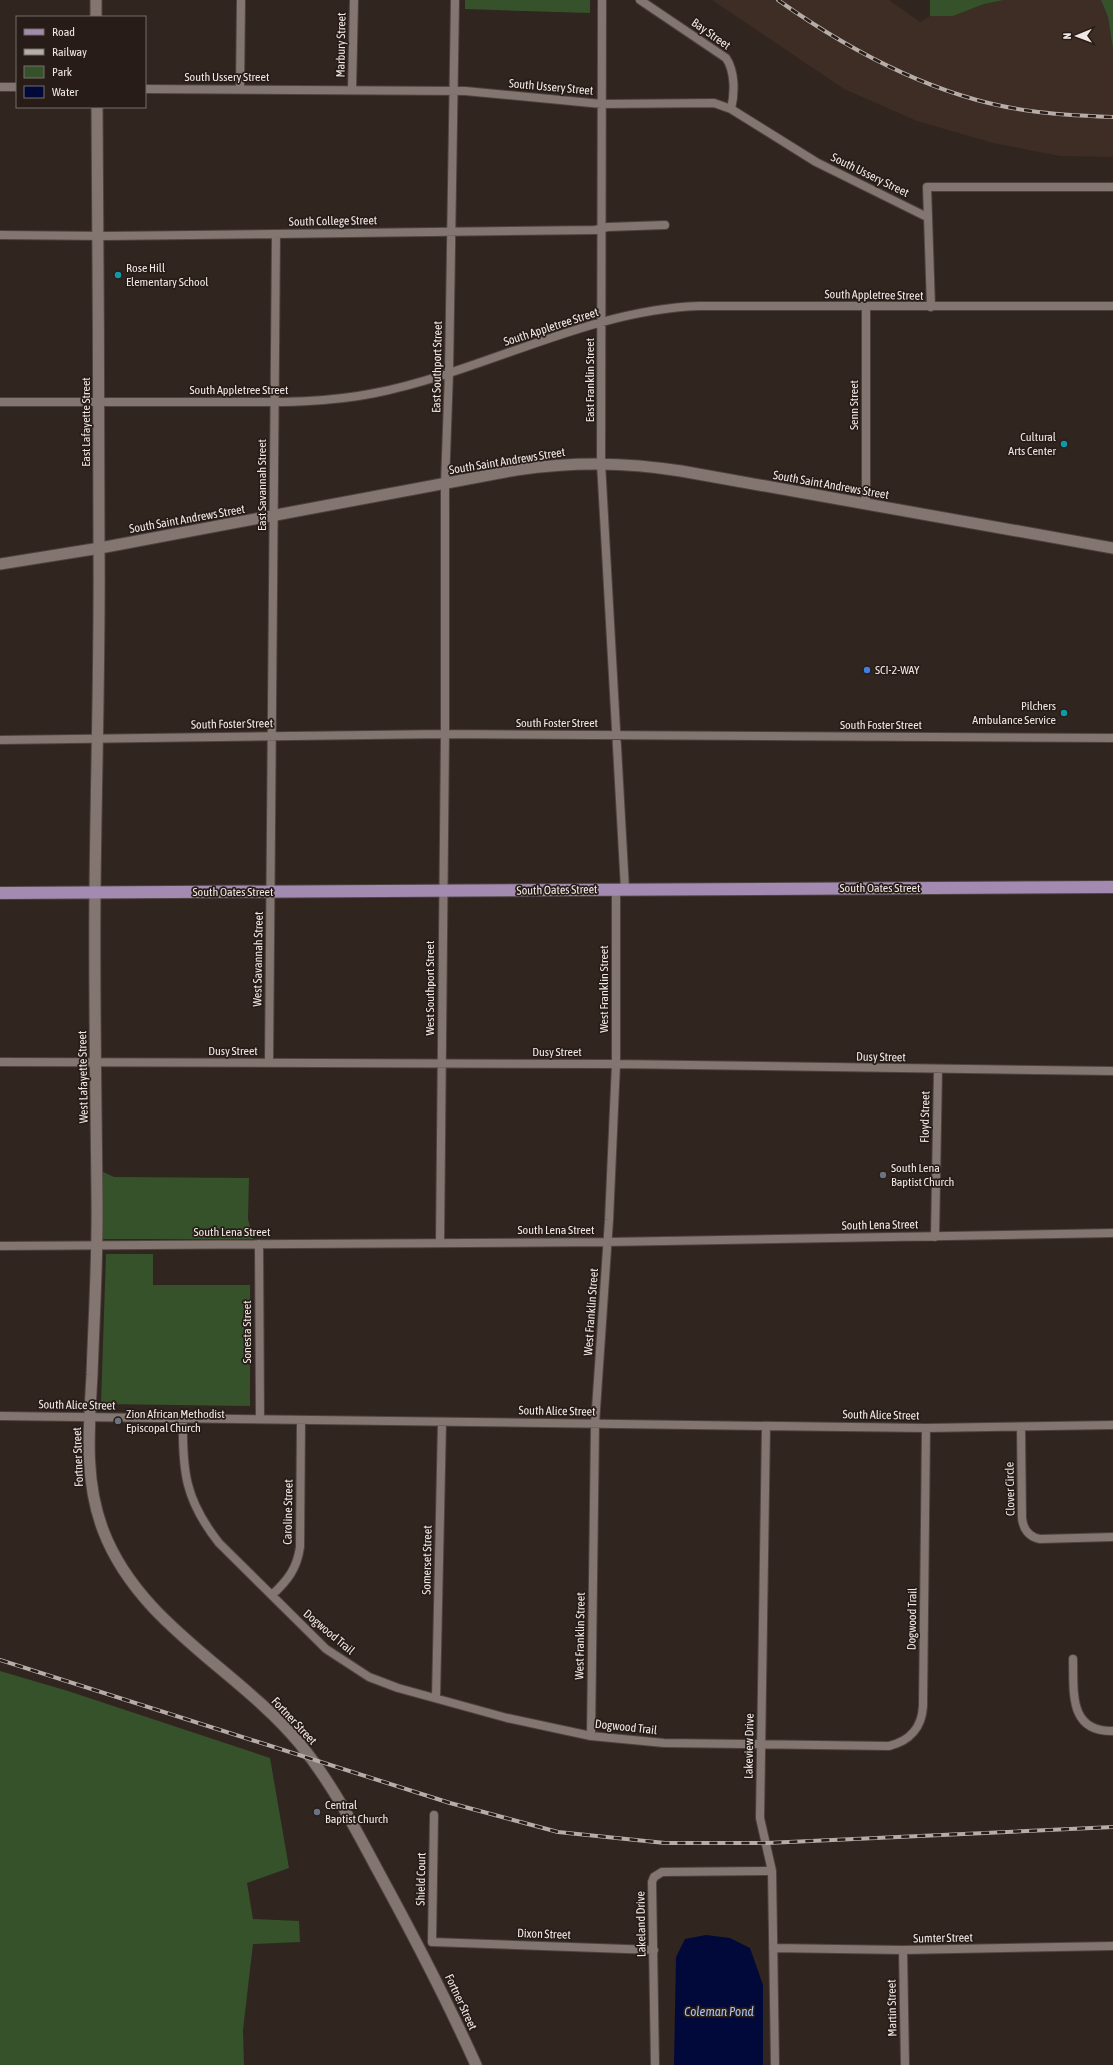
<svg xmlns="http://www.w3.org/2000/svg" width="1113" height="2065" font-family="'Asap Condensed',sans-serif">
	<style>
		.built { fill: #3e2d25 }
		.green { fill: #36522b }
		.water { fill: #00093a }
		.lines { fill: none; stroke-linecap: round; stroke-linejoin: round }
		.street-casing { stroke: #4c423f; stroke-width: 10 }
		.secondary-casing { stroke: #4c423f; stroke-width: 13 }
		.primary-casing { stroke: #4c423f; stroke-width: 14 }
		.street { stroke: #83756f; stroke-width: 8 }
		.secondary { stroke: #83756f; stroke-width: 11 }
		.primary { stroke: #a38ab0; stroke-width: 12 }
		.rail-casing { stroke: #b6ada9; stroke-width: 4 }
		.rail { stroke: #271c17; stroke-width: 2.5; stroke-dasharray: 8; stroke-linecap: butt }
		.culture-dot { fill: #0f9aa8; stroke: #271c17; stroke-width: 1.5 }
		.shop-dot { fill: #3f7fe0; stroke: #271c17; stroke-width: 1.5 }
		.worship-dot { fill: #6b7280; stroke: #271c17; stroke-width: 1.5 }
		.labels { text-anchor: middle; stroke-width: 3.5; stroke-linejoin: round; paint-order: stroke }
		.street-label { font-size: 12px; fill: #f0e8e5; stroke: #271c17 }
		.poi-label { font-size: 12px; fill: #f0e8e5; stroke: #271c17; text-anchor: start }
		.water-label { font-size: 13px; font-style: italic; fill: #a9c3f5; stroke: #271c17 }
	</style>
	<rect width="100%" height="100%" fill="#312520"/>
	<path class="built" d="M712,0H889L920,22L930,16H953L984,4L1004,0H1101L1108,17L1113,49V157L1060,156L993,143L917,121L844,89Z"/>
	<path class="green" d="M465,0H590V13L465,9Z
		M930,0H1004L984,4L953,16H930Z
		M1101,0H1113V49L1108,17Z
		M101,1171L114,1177L249,1178L248,1219L253,1239H103L102,1237Z
		M106,1254H153V1285H250V1406L101,1404Z
		M0,1671L68,1691L270,1758L289,1868L247,1883L253,1919L299,1921L300,1942L253,1944L243,2030L244,2065H0Z"/>
	<path class="water" d="M706,1935L730,1938L750,1948L763,1985V2065H674L676,1957L685,1939Z"/>
	<g class="lines">
		<defs>
			<path id="street" d="M602,0L601,463L625,889
				M640,0L726,58C735,71 735,93 731,109
				M0,87H17
				M145,89L465,91L602,104L714,103L731,109L816,162L927,217
				M240,89L241,0
				M352,90L354,0
				M0,235L107,236L595,230L608,227L665,225
				M931,307L927,187H1113
				M0,402C70,402 141,402 211,402C266,402 321,404 375,393C485,371 587,310 699,306H1113
				M866,504V306
				M0,740L445,734L1113,738
				M0,1062L616,1064L1113,1071
				M269,1063L276,234
				M935,1237L938,1069
				M440,1243L445,734V484L449,372L455,0
				M259,1244L260,1419
				M0,1246L607,1242L1113,1233
				M0,1416L926,1428L1113,1425
				M183,1418C182,1471 185,1500 219,1543L326,1649L369,1677L398,1688L507,1718L591,1736L664,1743L889,1746C910,1741 922,1727 923,1706L926,1428
				M766,1426L760,1818L772,1871L775,2065
				M1021,1428L1022,1518C1023,1529 1029,1537 1040,1539L1113,1537
				M272,1595C287,1581 297,1569 300,1547L301,1420
				M1073,1659C1074,1691 1068,1732 1113,1731
				M436,1698L442,1422
				M591,1736L595,1424L609,1220L616,1064V889
				M432,1942L654,1950
				M432,1942L434,1815
				M773,1948L903,1950L1113,1946
				M903,1950L905,2065
				M655,2065L652,1882L654,1877L662,1872L772,1871"/>
			<path id="secondary" d="M96,0V17
				M97,107C98,254 99,400 99,547C100,662 96,778 95,893C94,994 96,1096 97,1197C98,1256 94,1316 92,1375C89,1428 84,1480 103,1530C139,1625 238,1669 300,1744C331,1782 354,1826 377,1869C412,1933 446,1998 476,2065
				M0,564L100,548L516,470C573,462 623,462 681,471L1113,548"/>
			<path id="primary" d="M0,893L1113,887"/>
		</defs>
		<use href="#street" class="street-casing"/>
		<use href="#secondary" class="secondary-casing"/>
		<use href="#primary" class="primary-casing"/>
		<use href="#street" class="street"/>
		<use href="#secondary" class="secondary"/>
		<use href="#primary" class="primary"/>
		<defs>
			<path id="rail" d="M778,0C853,53 939,99 1031,111C1058,115 1086,116 1113,117
				M0,1660L450,1803L558,1832L665,1843H767L1113,1827"/>
		</defs>
		<use href="#rail" class="rail-casing"/>
		<use href="#rail" class="rail"/>
	</g>
	<g class="culture-dot">
		<circle cx="118" cy="275" r="4"/>
		<circle cx="1064" cy="444" r="4"/>
		<circle cx="1064" cy="713" r="4"/>
	</g>
	<circle class="shop-dot" cx="867" cy="670" r="4"/>
	<g class="worship-dot">
		<circle cx="883" cy="1175" r="4"/>
		<circle cx="118" cy="1421" r="4"/>
		<circle cx="317" cy="1812" r="4"/>
	</g>
	<g class="labels">
		<g class="street-label">
			<text transform="translate(711 34) rotate(35)" y="4">Bay Street</text>
			<text transform="translate(341 45) rotate(-89)" y="4">Marbury Street</text>
			<text x="227" y="81">South Ussery Street</text>
			<text transform="translate(551 87) rotate(5)" y="4">South Ussery Street</text>
			<text transform="translate(870 175) rotate(26)" y="4">South Ussery Street</text>
			<text transform="translate(333 221) rotate(-1)" y="4">South College Street</text>
			<text transform="translate(874 295) rotate(1)" y="4">South Appletree Street</text>
			<text transform="translate(551 327) rotate(-18)" y="4">South Appletree Street</text>
			<text transform="translate(437 367) rotate(-89)" y="4">East Southport Street</text>
			<text transform="translate(590 380) rotate(-90)" y="4">East Franklin Street</text>
			<text x="239" y="394">South Appletree Street</text>
			<text transform="translate(854 405) rotate(-90)" y="4">Senn Street</text>
			<text transform="translate(86 422) rotate(-90)" y="4">East Lafayette Street</text>
			<text transform="translate(507 461) rotate(-9)" y="4">South Saint Andrews Street</text>
			<text transform="translate(262 485) rotate(-90)" y="4">East Savannah Street</text>
			<text transform="translate(831 485) rotate(10)" y="4">South Saint Andrews Street</text>
			<text transform="translate(187 519) rotate(-10)" y="4">South Saint Andrews Street</text>
			<text x="557" y="727">South Foster Street</text>
			<text transform="translate(232 724) rotate(-1)" y="4">South Foster Street</text>
			<text x="881" y="729">South Foster Street</text>
			<text x="880" y="892">South Oates Street</text>
			<text transform="translate(557 890) rotate(-1)" y="4">South Oates Street</text>
			<text x="233" y="896">South Oates Street</text>
			<text transform="translate(258 959) rotate(-89)" y="4">West Savannah Street</text>
			<text transform="translate(430 988) rotate(-90)" y="4">West Southport Street</text>
			<text transform="translate(604 989) rotate(-90)" y="4">West Franklin Street</text>
			<text x="233" y="1055">Dusy Street</text>
			<text x="557" y="1056">Dusy Street</text>
			<text transform="translate(881 1057) rotate(1)" y="4">Dusy Street</text>
			<text transform="translate(83 1077) rotate(-91)" y="4">West Lafayette Street</text>
			<text transform="translate(925 1117) rotate(-89)" y="4">Floyd Street</text>
			<text transform="translate(880 1225) rotate(-1)" y="4">South Lena Street</text>
			<text x="556" y="1234">South Lena Street</text>
			<text x="232" y="1236">South Lena Street</text>
			<text transform="translate(591 1312) rotate(-86)" y="4">West Franklin Street</text>
			<text transform="translate(247 1332) rotate(-90)" y="4">Sonesta Street</text>
			<text transform="translate(77 1405) rotate(1)" y="4">South Alice Street</text>
			<text transform="translate(557 1411) rotate(1)" y="4">South Alice Street</text>
			<text transform="translate(881 1415) rotate(1)" y="4">South Alice Street</text>
			<text transform="translate(78 1457) rotate(-92)" y="4">Fortner Street</text>
			<text transform="translate(1010 1489) rotate(-91)" y="4">Clover Circle</text>
			<text transform="translate(288 1512) rotate(-89)" y="4">Caroline Street</text>
			<text transform="translate(427 1560) rotate(-89)" y="4">Somerset Street</text>
			<text transform="translate(912 1619) rotate(-89)" y="4">Dogwood Trail</text>
			<text transform="translate(329 1632) rotate(40)" y="4">Dogwood Trail</text>
			<text transform="translate(580 1636) rotate(-89)" y="4">West Franklin Street</text>
			<text transform="translate(294 1721) rotate(47)" y="4">Fortner Street</text>
			<text transform="translate(626 1727) rotate(6)" y="4">Dogwood Trail</text>
			<text transform="translate(749 1746) rotate(-89)" y="4">Lakeview Drive</text>
			<text transform="translate(421 1879) rotate(-89)" y="4">Shield Court</text>
			<text transform="translate(641 1924) rotate(-91)" y="4">Lakeland Drive</text>
			<text transform="translate(544 1934) rotate(2)" y="4">Dixon Street</text>
			<text transform="translate(943 1938) rotate(-1)" y="4">Sumter Street</text>
			<text transform="translate(461 2002) rotate(65)" y="4">Fortner Street</text>
			<text transform="translate(892 2008) rotate(-91)" y="4">Martin Street</text>
		</g>
		<g class="poi-label">
			<text x="126" y="272">Rose Hill<tspan x="126" dy="14">Elementary School</tspan></text>
			<text x="1056" y="441" text-anchor="end">Cultural<tspan x="1056" dy="14">Arts Center</tspan></text>
			<text x="875" y="674">SCI-2-WAY</text>
			<text x="1056" y="710" text-anchor="end">Pilchers<tspan x="1056" dy="14">Ambulance Service</tspan></text>
			<text x="891" y="1172">South Lena<tspan x="891" dy="14">Baptist Church</tspan></text>
			<text x="126" y="1418">Zion African Methodist<tspan x="126" dy="14">Episcopal Church</tspan></text>
			<text x="325" y="1809">Central<tspan x="325" dy="14">Baptist Church</tspan></text>
		</g>
		<g class="water-label">
			<text x="719" y="2016">Coleman Pond</text>
		</g>
	</g>
	<rect x="16" y="16" width="130" height="92" fill="#271c17" stroke="#776e69"/>
	<rect x="24" y="29" width="20" height="6" fill="#a38ab0" stroke="#776e69"/>
	<text x="52" y="36" font-size="12" fill="#f0e8e5">Road</text>
	<rect x="24" y="49" width="20" height="6" fill="#b6ada9" stroke="#776e69"/>
	<text x="52" y="56" font-size="12" fill="#f0e8e5">Railway</text>
	<rect x="24" y="66" width="20" height="12" fill="#36522b" stroke="#776e69"/>
	<text x="52" y="76" font-size="12" fill="#f0e8e5">Park</text>
	<rect x="24" y="86" width="20" height="12" fill="#00093a" stroke="#776e69"/>
	<text x="52" y="96" font-size="12" fill="#f0e8e5">Water</text>
	<g transform="translate(1077 36) rotate(269)" stroke="#271c17" stroke-width="3" paint-order="stroke">
	<path d="M0-3L7 15L0 10L-7 15Z" fill="#f0e8e5"/>
	<text y="-6" font-size="11" font-weight="bold" text-anchor="middle" fill="#f0e8e5">N</text>
	</g>
</svg>
